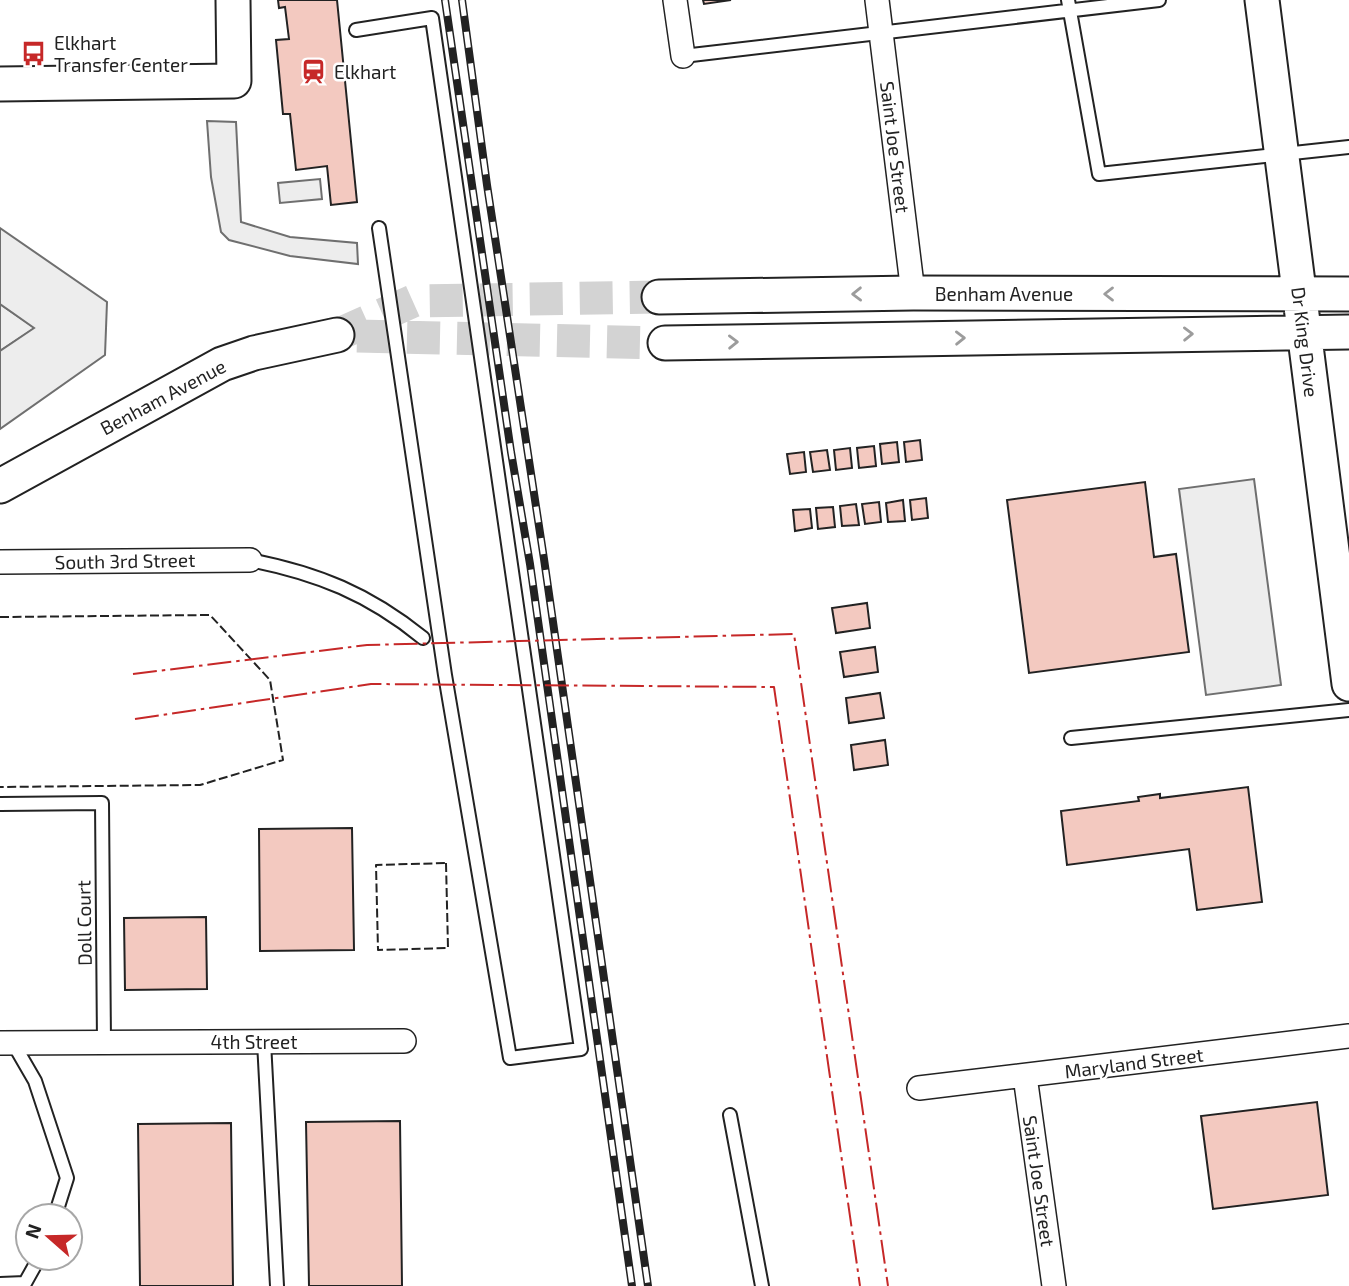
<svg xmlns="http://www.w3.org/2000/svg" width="1349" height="1286" font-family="'Exo 2',sans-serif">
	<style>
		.green { fill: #eee; stroke: #6f6f6f; stroke-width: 2 }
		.parking { fill: #ededed; stroke: #6f6f6f; stroke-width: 2 }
		.building { fill: #f3c9c0; stroke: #222; stroke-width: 2 }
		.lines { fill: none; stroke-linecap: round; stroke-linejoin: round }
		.secondary-tunnel { stroke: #d3d3d3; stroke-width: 33; stroke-dasharray: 33 17; stroke-linecap: butt }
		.lane-casing { stroke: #222; stroke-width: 16 }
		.street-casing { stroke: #222; stroke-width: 26 }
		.secondary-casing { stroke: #222; stroke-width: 37 }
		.lane { stroke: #fff; stroke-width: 12 }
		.street { stroke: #fff; stroke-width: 23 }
		.secondary { stroke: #fff; stroke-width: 33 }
		.rail-casing { stroke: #222; stroke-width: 8 }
		.rail { stroke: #fff; stroke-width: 5; stroke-dasharray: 16; stroke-linecap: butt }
		.fence { stroke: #222; stroke-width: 2; stroke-dasharray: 9 3.5; stroke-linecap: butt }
		.power { stroke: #c62828; stroke-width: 2; stroke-dasharray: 24 5 3.5 5; stroke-linecap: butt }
		.oneway { stroke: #9c9c9c }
		.labels { text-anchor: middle; stroke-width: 5; stroke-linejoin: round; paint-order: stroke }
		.poi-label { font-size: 19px; fill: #222; stroke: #fff; text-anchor: start }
		.street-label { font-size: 19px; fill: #222; stroke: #fff }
	</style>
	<rect width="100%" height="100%" fill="#fff"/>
	<path class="green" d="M0,304L35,328L0,351Z"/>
	<path class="parking" d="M207,121L236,122L241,222L290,237L357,243L358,264L290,256L229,240L221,232L211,177Z
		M320,179L322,199L280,203L278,183Z
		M0,228L107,302L105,355L0,429V351L34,328L0,304Z
		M1254,479L1281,685L1206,695L1179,489Z"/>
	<path class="building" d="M278,0H337L357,202L331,205L327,166L296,170L290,114H283L276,40L289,39L285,7L279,8Z
		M703,0H731L704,4Z
		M920,440L922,460L906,462L904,442Z
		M897,442L899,462L882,464L880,444Z
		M874,446L876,466L859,468L857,448Z
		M850,448L852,468L836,470L834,450Z
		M827,450L830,470L813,472L810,452Z
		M804,452L806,472L790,474L787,454Z
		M1145,482L1154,557L1176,554L1189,652L1029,673L1007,500Z
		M926,498L928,518L912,520L910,500Z
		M903,500L905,521L888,522L886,503Z
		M879,502L881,522L865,524L862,504Z
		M856,504L859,525L842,526L840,506Z
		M833,507L835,527L818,529L816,508Z
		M810,509L812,528L795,531L793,510Z
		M867,603L870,628L836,633L832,608Z
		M875,647L878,672L844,677L840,652Z
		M880,693L884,718L849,723L846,698Z
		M885,740L888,765L854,770L851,745Z
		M1248,787L1262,902L1197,910L1189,849L1067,865L1061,811L1139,801L1138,797L1160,794V798Z
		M352,828L354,950L260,951L259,829Z
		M206,917L207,989L125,990L124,918Z
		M1317,1102L1328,1195L1213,1209L1201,1116Z
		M400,1121L402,1286H309L306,1122Z
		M231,1123L233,1286H140L138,1124Z"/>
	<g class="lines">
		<path class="secondary-tunnel" d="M337,335L413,301L659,297
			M357,336L665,343"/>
		<defs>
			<path id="lane" d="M1068,0L1099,174L1349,147
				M356,30L432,18L581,1049L510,1058L445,675L379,228
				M683,56L1159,0
				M250,560C317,573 369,594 423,638
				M1071,738L1349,710
				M0,804L102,803L104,1043
				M264,1042L277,1286
				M13,1043L35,1081L67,1178L55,1216
				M730,1115L762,1286
				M0,1284L25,1283L39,1258"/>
			<path id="street" d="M675,0L683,56
				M877,0L913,293
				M0,562L250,560
				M0,1043L404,1041
				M1025,1076L1054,1286
				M919,1088L1349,1036"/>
			<path id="secondary" d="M1262,0L1349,684
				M0,84L234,81L233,0
				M659,297L913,293L1349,294
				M665,343L1349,332
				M0,486L222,364L254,353L337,335"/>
		</defs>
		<use href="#lane" class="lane-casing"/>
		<use href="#street" class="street-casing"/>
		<use href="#secondary" class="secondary-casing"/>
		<use href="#lane" class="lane"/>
		<use href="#street" class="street"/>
		<use href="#secondary" class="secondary"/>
		<defs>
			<path id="rail" d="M445,0L511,452L530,564L632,1286
				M462,0L487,185L544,559L648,1286"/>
		</defs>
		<use href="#rail" class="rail-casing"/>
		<use href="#rail" class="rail"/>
		<path class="fence" d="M0,617L210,615L270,680L283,760L200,785L0,787
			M446,863L448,948L378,950L376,865Z"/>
		<path class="power" d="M133,674L367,645L794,634L888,1286
			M135,719L371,684L774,687L860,1286"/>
	</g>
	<defs><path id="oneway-chevron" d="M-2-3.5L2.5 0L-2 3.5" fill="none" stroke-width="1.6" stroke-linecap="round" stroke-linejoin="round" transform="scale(1.75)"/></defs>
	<g class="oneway">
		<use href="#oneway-chevron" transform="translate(857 294) rotate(179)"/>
		<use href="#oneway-chevron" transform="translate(1109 294) rotate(-180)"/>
		<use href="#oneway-chevron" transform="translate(1188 334) rotate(-1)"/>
		<use href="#oneway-chevron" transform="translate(960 338) rotate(-1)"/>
		<use href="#oneway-chevron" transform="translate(733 342) rotate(-1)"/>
	</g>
	<defs>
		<symbol id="bus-bare" viewBox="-9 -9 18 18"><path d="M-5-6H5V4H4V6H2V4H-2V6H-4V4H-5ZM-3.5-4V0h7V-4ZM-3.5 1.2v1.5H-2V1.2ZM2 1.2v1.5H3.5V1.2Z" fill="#c62828" stroke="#fff" stroke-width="2.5" paint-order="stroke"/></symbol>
		<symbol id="station-bare" viewBox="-9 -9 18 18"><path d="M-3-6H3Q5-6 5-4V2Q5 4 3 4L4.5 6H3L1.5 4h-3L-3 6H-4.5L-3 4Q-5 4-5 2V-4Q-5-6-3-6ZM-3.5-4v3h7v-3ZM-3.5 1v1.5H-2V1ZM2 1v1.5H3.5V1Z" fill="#c62828" stroke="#fff" stroke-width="2.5" paint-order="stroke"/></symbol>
	</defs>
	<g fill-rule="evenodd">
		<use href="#bus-bare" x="16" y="36" width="35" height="35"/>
		<use href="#station-bare" x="296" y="54" width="35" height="35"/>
	</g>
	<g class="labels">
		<g class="poi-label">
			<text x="54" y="50">Elkhart<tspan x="54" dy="22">Transfer Center</tspan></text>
			<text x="334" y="79">Elkhart</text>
		</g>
		<g class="street-label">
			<text transform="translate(895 147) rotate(83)" y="7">Saint Joe Street</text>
			<text x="1004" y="301">Benham Avenue</text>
			<text transform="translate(1305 342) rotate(83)" y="7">Dr King Drive</text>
			<text transform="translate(163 397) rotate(-28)" y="7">Benham Avenue</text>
			<text transform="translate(125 561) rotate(-1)" y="7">South 3rd Street</text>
			<text transform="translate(84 923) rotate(-91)" y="7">Doll Court</text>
			<text x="254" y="1049">4th Street</text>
			<text transform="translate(1134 1063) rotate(-7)" y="7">Maryland Street</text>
			<text transform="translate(1039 1181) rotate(82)" y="7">Saint Joe Street</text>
		</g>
	</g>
	<g transform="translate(49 1237) rotate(290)"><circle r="33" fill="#ffffff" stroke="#a7a7a7" stroke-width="2"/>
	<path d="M0-5L12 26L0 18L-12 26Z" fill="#c62828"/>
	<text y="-10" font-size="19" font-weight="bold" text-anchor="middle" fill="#222222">N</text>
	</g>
</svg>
